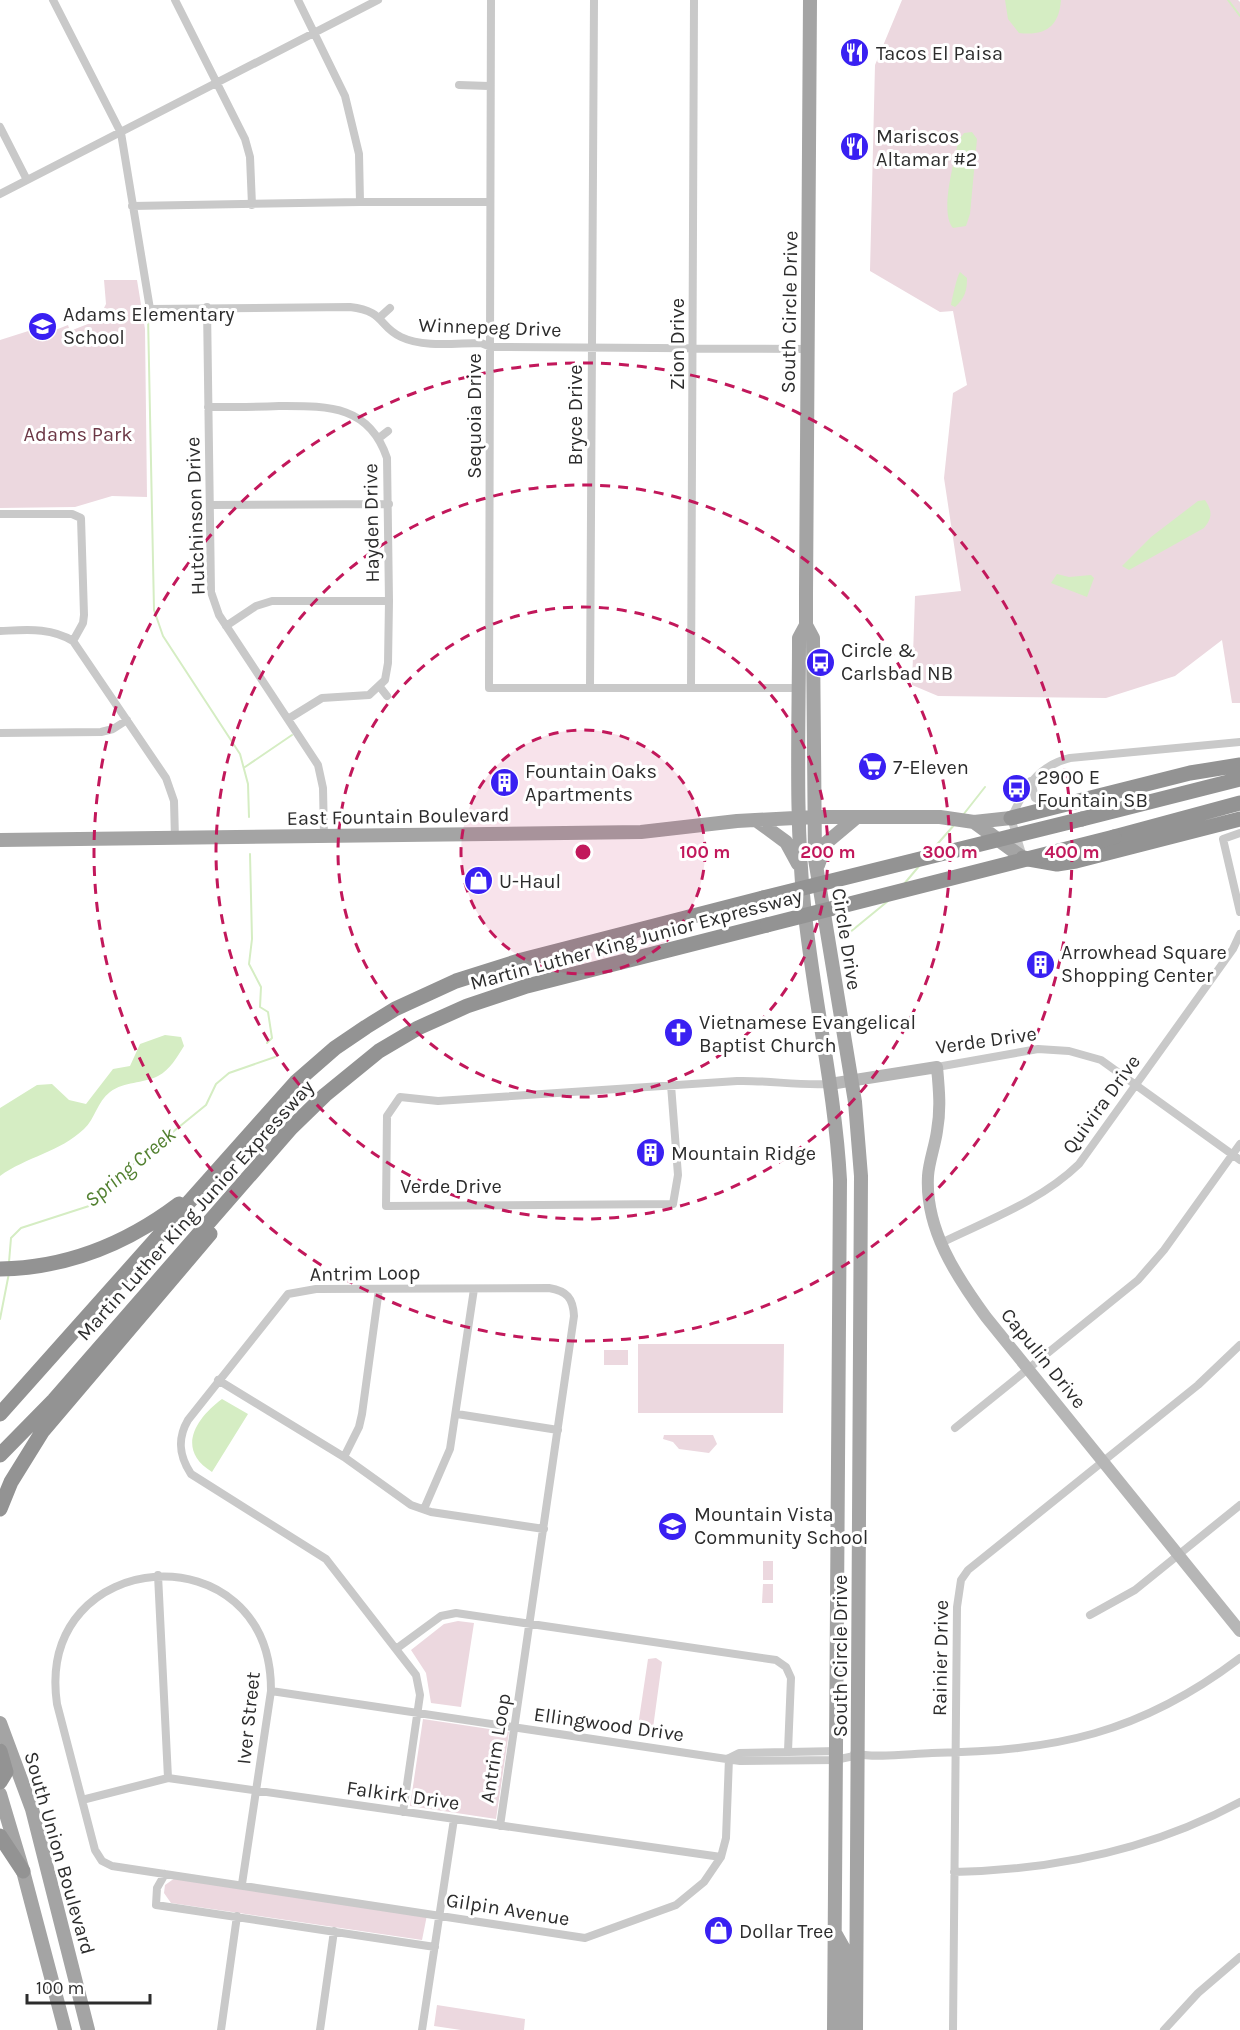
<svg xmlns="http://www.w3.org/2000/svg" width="1240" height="2030" font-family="Karla,sans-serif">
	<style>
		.green { fill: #ecd8df }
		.water { fill: #d5edc3 }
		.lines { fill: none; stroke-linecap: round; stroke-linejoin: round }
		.stream { stroke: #d5edc3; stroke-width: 2 }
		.street { stroke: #c9c9c9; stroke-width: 8 }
		.secondary { stroke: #b6b6b6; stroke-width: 12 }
		.primary { stroke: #a4a4a4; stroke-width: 14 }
		.highway { stroke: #939393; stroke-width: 15 }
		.highway-bridge { stroke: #939393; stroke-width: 15 }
		.ring { fill: none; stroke: #c2185b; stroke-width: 3; stroke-dasharray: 10 8 }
		.labels { text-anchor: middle; stroke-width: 6; stroke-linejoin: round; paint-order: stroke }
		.poi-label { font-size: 20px; fill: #2c2c2c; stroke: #fff; text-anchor: start }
		.street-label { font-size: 20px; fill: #2c2c2c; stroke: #fff }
		.park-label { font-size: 20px; fill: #6b3745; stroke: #fff }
		.water-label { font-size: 21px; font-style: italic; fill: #528030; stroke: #fff }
		.centre { fill: #c2185b; stroke: #fff; stroke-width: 3 }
		.ring-label { font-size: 18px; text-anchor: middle; font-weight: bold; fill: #c2185b; stroke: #fff; stroke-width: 6; stroke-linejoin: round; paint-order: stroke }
	</style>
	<rect width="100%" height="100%" fill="#fff"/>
	<path class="green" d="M902,0H1238L1240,2V703H1232L1222,640L1175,676L1106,698L938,696L912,685L915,596L961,591L944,478L953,393L967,385L953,311L940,312L870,271L875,65Z
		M104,280H137L145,329L147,497L112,496L75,507L0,508V340L41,327L45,334L68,325L70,331L98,320L106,304Z
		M638,1344H784L783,1413H638Z
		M604,1350H628V1365H604Z
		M664,1435H713L717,1444L709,1453L679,1449L673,1442L663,1439Z
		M763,1561H773V1580H763Z
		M763,1584H773V1603H762Z
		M458,1621L474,1623L461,1707L431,1703L426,1673L411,1650L444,1624Z
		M656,1658L662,1662L653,1728L638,1726L648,1659Z
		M423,1719L509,1732L496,1819L410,1806Z
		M175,1878L427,1915L422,1940L171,1903L164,1893L165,1885Z
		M437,2005L525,2019L524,2030H461L434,2026Z"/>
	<path class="water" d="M1005,0H1061C1059,27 1045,36 1019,33L1008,19Z
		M972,132L977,139L970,214L966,226L953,228C939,212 955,161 958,141L964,133Z
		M960,272L967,278C967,291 965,298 955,307L951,305C952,299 957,276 960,272Z
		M1205,500C1213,512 1212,518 1204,528L1129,570L1122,566L1151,537L1198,501Z
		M1057,574L1069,577L1091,575L1094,578L1087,597L1051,583Z
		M165,1035L181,1037L184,1046C177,1057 170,1070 158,1076C142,1084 125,1081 110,1092C97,1102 95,1119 84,1129C60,1152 26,1157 0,1176V1108L37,1085L52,1084L69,1100L86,1104L113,1069L130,1066L140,1044Z
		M222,1399L248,1414L212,1472C176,1450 195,1419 222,1399Z"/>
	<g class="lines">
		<path class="stream" d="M1228,0L1240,16
			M148,315L154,610L163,636L240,754L248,784L249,817
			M245,767L292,735
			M963,815L985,787
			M933,849L955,824
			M250,854L252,939L249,964L261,987L260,1007L268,1012L272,1038L267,1043
			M904,884L920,865
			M849,933L888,901
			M9,1262L11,1238L21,1228L89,1206L105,1187L206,1105L216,1084L229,1073L275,1057
			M0,1319L9,1273"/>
		<path class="street" d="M53,0L121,133L150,309L350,307C385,311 378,326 401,337C424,348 456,343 481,343L491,347L808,349
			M175,0L245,139L250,157L252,205
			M298,0L345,96L359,154L360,202
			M491,0L489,688H799
			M459,85L489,86
			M0,127L27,180
			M0,194L378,0
			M132,206L360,202H490
			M207,307L211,592L219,615L318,765L323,788L324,837
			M380,317L390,308
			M208,407C232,407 255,407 279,406C326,406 369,404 387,458L389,601L388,663L385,680L369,695L322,698L288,719
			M379,438L388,431
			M210,505L389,504
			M0,514H72L81,518L84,615L83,623L73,641
			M226,626L256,606L272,601H389
			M0,631C26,630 50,627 73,641L166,778L174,801L175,839
			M380,687L387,696
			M590,687L594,0
			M691,688L694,0
			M0,733L101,732L113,729L127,720
			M1031,781L1035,798L1051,806
			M1240,833L1223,839L1240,912
			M1023,857L1011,818C1025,788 1037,766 1070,758L1240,742
			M937,1067L1038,1049L1069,1051L1101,1060L1240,1160
			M671,1085L678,1175L673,1204L386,1206L387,1116L400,1097L438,1101L737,1081C768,1080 798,1086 830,1084
			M941,1243C988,1220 1041,1201 1079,1164L1233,949L1240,934
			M218,1380L344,1457L411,1505L431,1512L544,1529
			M457,1414L558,1430
			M955,1428L1138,1280L1164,1250L1240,1144
			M344,1457L359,1427L362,1414L379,1289
			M424,1509L450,1449L474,1289
			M158,1575L168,1778
			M1090,1615L1135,1590L1240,1505
			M396,1649L441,1616L456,1613L776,1660L786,1667L791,1678L788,1751
			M271,1691L740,1761L835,1760L859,1755
			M854,1754C879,1758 907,1754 932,1753C1055,1751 1140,1734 1240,1658
			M729,1758L739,1753L839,1751
			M82,1800L168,1778L721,1857
			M403,1812L420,1695L416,1675L326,1559L191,1474C179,1456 177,1439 188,1420L288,1294L316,1289L549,1288C567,1291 573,1298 574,1316L500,1826
			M954,1872C1054,1870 1151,1850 1240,1802
			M165,1874L157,1888L156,1905L435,1947
			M242,1884L271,1691C272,1528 34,1545 57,1704L95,1850L102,1861L112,1866L585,1938L676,1905L704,1882L721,1857L726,1838L729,1758
			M221,2030L237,1916
			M320,2030L334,1931
			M422,2030L454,1819
			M953,2030L957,1607L961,1580L968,1570L1198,1385L1240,1345
			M1164,2030L1198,1993L1240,1957"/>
		<path class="secondary" d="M830,1084L937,1067C939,1089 941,1109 937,1131C935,1146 929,1161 928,1176C925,1229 956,1276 986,1317L1240,1631"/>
		<path class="primary" d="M810,0L806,595V625L813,638L815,859L855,1102L861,1176L856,2030
			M806,625L799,638C799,727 795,817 804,905C813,997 835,1088 840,1180L834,2030
			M756,820L786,842L798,864
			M974,822L1023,858
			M0,840L641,832L737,821L814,817H940L974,822L1011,818
			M818,865L826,843L857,817
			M0,1723L32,1809L88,2030
			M0,1794L23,1871L65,2030
			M835,1933L844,1949L845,2030"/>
		<path class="highway" d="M1011,818L1190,773L1240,765
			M1082,819L1240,779
			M1114,837L1240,803
			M1023,858L1057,864L1076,861L1240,819
			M0,1269C67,1268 126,1244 179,1204
			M0,1414L296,1082L335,1048L366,1027L395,1009L456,981L522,960L763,898
			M0,1455L54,1400L291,1128L325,1095L379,1051L418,1028L467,1006L527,986L767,925
			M0,1509L11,1482L42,1432L210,1234
			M0,1751L6,1772L0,1782
			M0,1836L23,1871"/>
		<path class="highway-bridge" d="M763,898L1082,819
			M767,925L1114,837"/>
	</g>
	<circle cx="583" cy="852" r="122" fill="#c2185b" fill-opacity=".12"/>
	<g class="ring">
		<circle cx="583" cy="852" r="122"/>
		<circle cx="583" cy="852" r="245"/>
		<circle cx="583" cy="852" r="367"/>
		<circle cx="583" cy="852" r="489"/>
	</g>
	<defs>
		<symbol id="restaurant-disc" viewBox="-11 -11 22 22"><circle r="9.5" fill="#3920f2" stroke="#fff"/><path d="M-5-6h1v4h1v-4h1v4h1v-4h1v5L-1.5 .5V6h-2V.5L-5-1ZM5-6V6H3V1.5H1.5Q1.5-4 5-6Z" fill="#fff"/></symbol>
		<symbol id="school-disc" viewBox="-11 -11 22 22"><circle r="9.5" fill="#3920f2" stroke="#fff"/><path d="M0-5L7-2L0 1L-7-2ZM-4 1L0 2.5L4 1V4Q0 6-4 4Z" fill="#fff"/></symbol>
		<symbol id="bus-disc" viewBox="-11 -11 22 22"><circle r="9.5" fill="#3920f2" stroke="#fff"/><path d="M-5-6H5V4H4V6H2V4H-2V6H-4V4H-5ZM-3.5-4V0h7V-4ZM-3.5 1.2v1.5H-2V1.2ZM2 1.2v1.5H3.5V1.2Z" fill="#fff"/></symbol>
		<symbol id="supermarket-disc" viewBox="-11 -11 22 22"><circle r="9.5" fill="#3920f2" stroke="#fff"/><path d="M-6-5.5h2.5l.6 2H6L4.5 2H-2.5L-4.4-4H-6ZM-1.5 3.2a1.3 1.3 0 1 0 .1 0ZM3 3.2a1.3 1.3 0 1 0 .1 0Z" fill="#fff"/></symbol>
		<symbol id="building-disc" viewBox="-11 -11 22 22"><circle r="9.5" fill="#3920f2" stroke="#fff"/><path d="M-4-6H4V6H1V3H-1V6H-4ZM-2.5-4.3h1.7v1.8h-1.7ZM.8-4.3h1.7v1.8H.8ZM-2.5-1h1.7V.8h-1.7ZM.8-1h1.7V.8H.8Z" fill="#fff"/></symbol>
		<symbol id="shop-disc" viewBox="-11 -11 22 22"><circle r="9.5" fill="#3920f2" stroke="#fff"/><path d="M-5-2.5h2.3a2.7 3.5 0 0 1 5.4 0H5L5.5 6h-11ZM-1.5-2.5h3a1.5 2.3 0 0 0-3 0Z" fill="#fff"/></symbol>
		<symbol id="church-disc" viewBox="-11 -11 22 22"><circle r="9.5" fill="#3920f2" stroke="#fff"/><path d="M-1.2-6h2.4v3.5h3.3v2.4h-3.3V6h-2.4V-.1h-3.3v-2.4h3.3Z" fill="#fff"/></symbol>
	</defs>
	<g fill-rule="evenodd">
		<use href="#restaurant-disc" x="838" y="36" width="33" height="33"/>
		<use href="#restaurant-disc" x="838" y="130" width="33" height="33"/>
		<use href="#school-disc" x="26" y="310" width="33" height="33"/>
		<use href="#bus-disc" x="804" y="646" width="33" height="33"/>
		<use href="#supermarket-disc" x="856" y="750" width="33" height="33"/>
		<use href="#building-disc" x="488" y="766" width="33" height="33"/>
		<use href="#bus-disc" x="1000" y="772" width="33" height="33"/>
		<use href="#shop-disc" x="462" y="864" width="33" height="33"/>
		<use href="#building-disc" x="1024" y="948" width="33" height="33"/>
		<use href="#church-disc" x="662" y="1016" width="33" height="33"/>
		<use href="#building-disc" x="634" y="1136" width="33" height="33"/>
		<use href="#school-disc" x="656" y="1510" width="33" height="33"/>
		<use href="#shop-disc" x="702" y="1914" width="33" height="33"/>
	</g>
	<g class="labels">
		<g class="poi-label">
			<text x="876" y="60">Tacos El Paisa</text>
			<text x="876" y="143">Mariscos<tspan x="876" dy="23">Altamar #2</tspan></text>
			<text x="63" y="321">Adams Elementary<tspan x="63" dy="23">School</tspan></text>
			<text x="841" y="657">Circle &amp;<tspan x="841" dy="23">Carlsbad NB</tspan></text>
			<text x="893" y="774">7-Eleven</text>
			<text x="525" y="778">Fountain Oaks<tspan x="525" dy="23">Apartments</tspan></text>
			<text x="1037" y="784">2900 E<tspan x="1037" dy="23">Fountain SB</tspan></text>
			<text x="499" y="888">U-Haul</text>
			<text x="1061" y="959">Arrowhead Square<tspan x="1061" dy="23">Shopping Center</tspan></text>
			<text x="699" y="1029">Vietnamese Evangelical<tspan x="699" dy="23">Baptist Church</tspan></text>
			<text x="671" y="1160">Mountain Ridge</text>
			<text x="694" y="1521">Mountain Vista<tspan x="694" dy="23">Community School</tspan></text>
			<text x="739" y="1938">Dollar Tree</text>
		</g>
		<g class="street-label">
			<text transform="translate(789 312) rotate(-89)" y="7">South Circle Drive</text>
			<text transform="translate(490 327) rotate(2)" y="7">Winnepeg Drive</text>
			<text transform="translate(677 344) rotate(-90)" y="7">Zion Drive</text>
			<text transform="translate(575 415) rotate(-90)" y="7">Bryce Drive</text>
			<text transform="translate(474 416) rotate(-90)" y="7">Sequoia Drive</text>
			<text transform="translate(195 516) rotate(-92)" y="7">Hutchinson Drive</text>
			<text transform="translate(371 523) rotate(-91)" y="7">Hayden Drive</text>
			<text transform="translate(398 816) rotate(-1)" y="7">East Fountain Boulevard</text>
			<text transform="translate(636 939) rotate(-15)" y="7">Martin Luther King Junior Expressway</text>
			<text transform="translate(847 939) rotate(81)" y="7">Circle Drive</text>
			<text transform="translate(986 1040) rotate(-8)" y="7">Verde Drive</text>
			<text transform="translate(1101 1104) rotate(-54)" y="7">Quivira Drive</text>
			<text x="451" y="1193">Verde Drive</text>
			<text transform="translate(195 1210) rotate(-48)" y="7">Martin Luther King Junior Expressway</text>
			<text transform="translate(365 1273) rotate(-1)" y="7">Antrim Loop</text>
			<text transform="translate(1044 1358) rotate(51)" y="7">Capulin Drive</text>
			<text transform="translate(840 1656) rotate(-90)" y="7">South Circle Drive</text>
			<text transform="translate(940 1658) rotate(-89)" y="7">Rainier Drive</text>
			<text transform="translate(248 1718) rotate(-84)" y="7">Iver Street</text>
			<text transform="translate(609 1724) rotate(8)" y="7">Ellingwood Drive</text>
			<text transform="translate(495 1748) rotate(-81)" y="7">Antrim Loop</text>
			<text transform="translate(403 1795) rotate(8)" y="7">Falkirk Drive</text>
			<text transform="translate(60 1853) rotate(74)" y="7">South Union Boulevard</text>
			<text transform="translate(508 1909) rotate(9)" y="7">Gilpin Avenue</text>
		</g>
		<g class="park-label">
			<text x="78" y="441">Adams Park</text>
		</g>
		<g class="water-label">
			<text transform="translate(130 1167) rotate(-40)" y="7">Spring Creek</text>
		</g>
	</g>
	<circle cx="583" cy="852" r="9" class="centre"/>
	<g class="ring-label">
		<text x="705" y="858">100 m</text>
		<text x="828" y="858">200 m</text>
		<text x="950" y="858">300 m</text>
		<text x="1072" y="858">400 m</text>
	</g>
	<path d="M27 1994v9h123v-9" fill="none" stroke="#2c2c2c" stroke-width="3"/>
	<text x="36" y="1994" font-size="18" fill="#2c2c2c" stroke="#ffffff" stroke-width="4.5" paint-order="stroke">100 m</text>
</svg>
